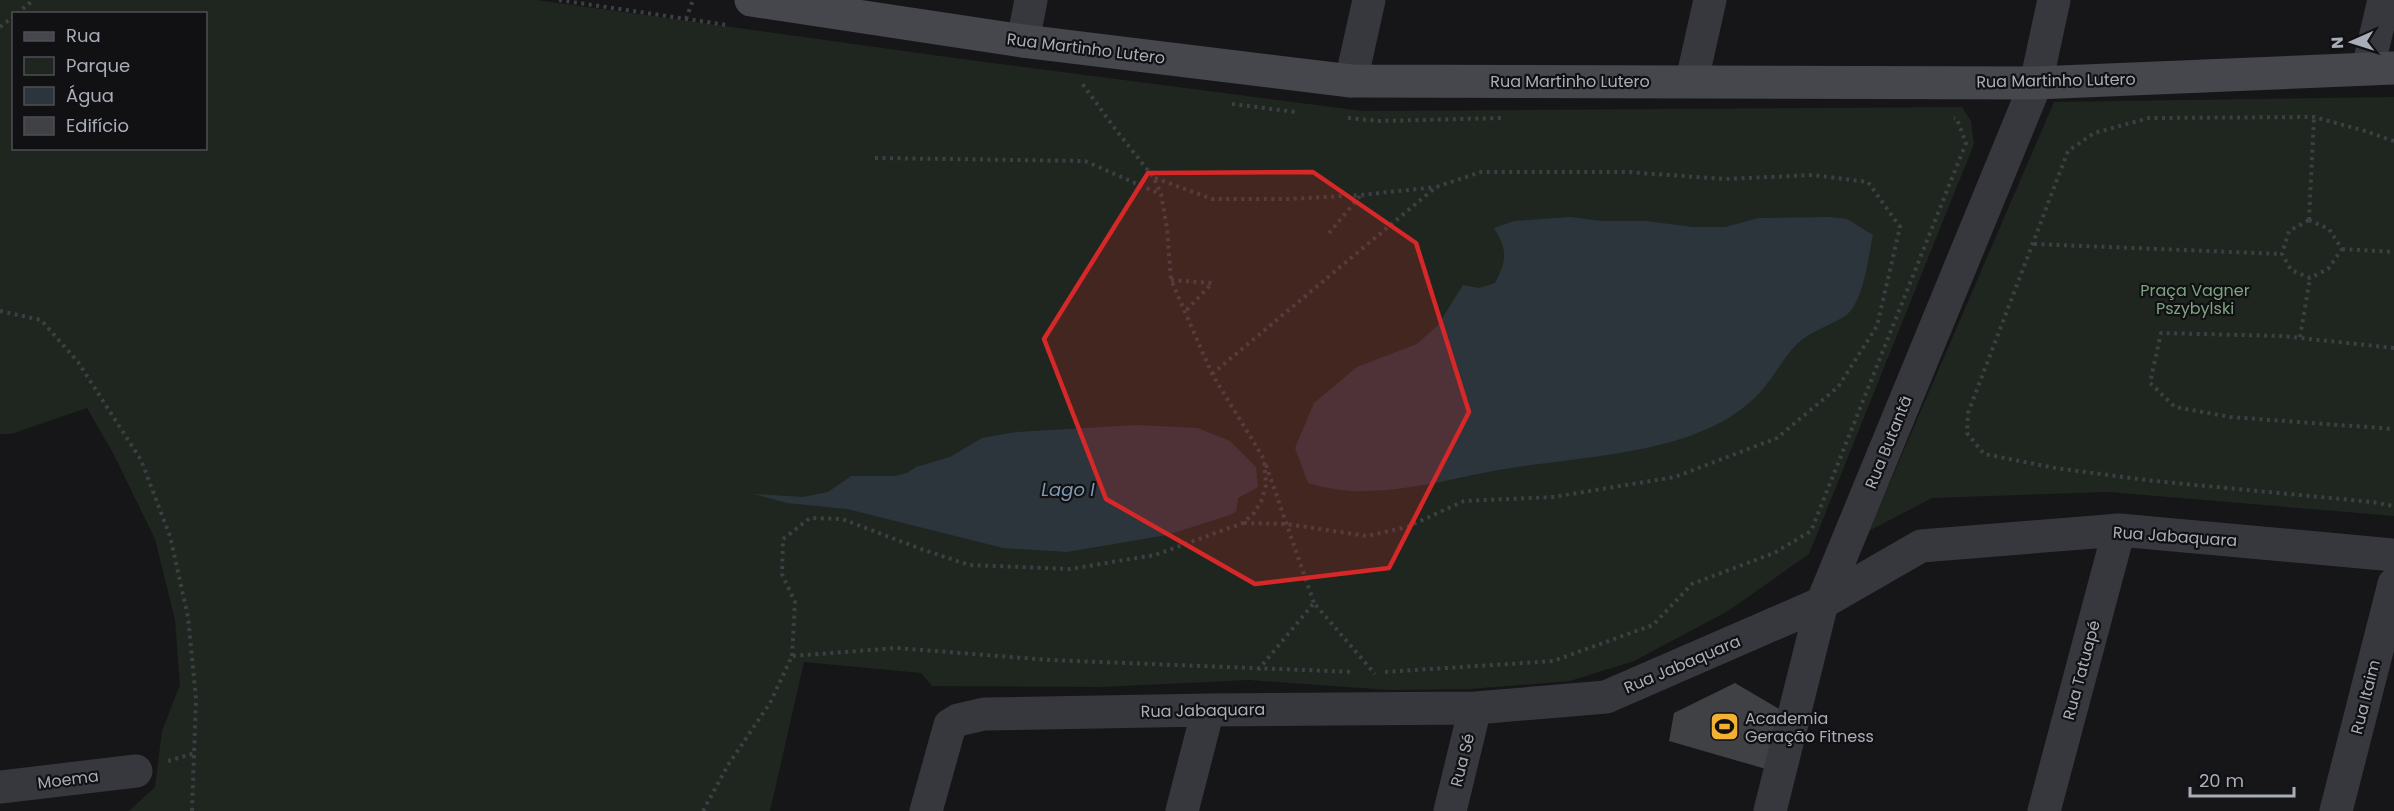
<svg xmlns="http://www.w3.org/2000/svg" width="2394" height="811" font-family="Poppins,sans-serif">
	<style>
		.green { fill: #1e261f; fill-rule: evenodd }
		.water { fill: #2c353c }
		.building { fill: #404145 }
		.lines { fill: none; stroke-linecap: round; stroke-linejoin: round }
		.path { stroke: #3d3f44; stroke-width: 4; stroke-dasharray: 3 4.5; stroke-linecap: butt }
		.street { stroke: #37383d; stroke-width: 33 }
		.secondary { stroke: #45474d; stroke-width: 33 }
		.marked { fill: #d62828; fill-opacity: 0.2; stroke: #d62828; stroke-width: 4.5; stroke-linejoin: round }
		.labels { text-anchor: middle; stroke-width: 4.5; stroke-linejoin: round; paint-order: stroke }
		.street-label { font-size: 16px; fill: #a8adb8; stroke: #111113 }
		.park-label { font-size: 16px; fill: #7fa381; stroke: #111113 }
		.poi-label { font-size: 16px; fill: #a8adb8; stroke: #111113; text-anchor: start }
		.water-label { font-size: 18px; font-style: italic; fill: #7f9bb3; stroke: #111113 }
	</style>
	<rect width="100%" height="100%" fill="#161618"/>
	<path class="green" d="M0,0H537L969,60L1362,111L1962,107L1971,121L1974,144L1809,554L1728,611L1634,661L1570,681L1470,689L1389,690L1249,680L1102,687L932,686L921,673L804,662L770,811H129L155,787L162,731L180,685L175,620L155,539L114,455L87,408L11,434H0ZM14,14H206V148H14Z
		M2394,97V516L2108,492L1932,498L1869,531L2054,102Z"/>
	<path class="water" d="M1571,217L1601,221H1646L1693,227H1725L1759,218L1830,217L1847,219L1873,235C1868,257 1864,303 1845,316C1831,325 1811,331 1798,343C1780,361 1769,387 1749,403C1686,458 1568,456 1488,472C1430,483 1367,502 1308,483L1295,448L1314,403L1357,367L1417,344L1438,325L1463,285L1479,288L1495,283C1507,259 1508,251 1494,228L1514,221Z
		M1137,425L1198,428L1230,441L1256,467L1258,487L1238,498L1236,512L1227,516L1167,535L1067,552L1003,548L847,509L787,503L754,494L803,497L828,492L851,476H895L907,473L916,467L950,457L982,438L1016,432Z"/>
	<path class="building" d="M1735,683L1781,710L1766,769L1669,741L1674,713Z"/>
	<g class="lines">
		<path class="path" d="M559,0L727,25
			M17,14L33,0
			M686,19L693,0
			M0,27L14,16
			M1232,104L1296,112
			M1348,118L1380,121L1503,118
			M2394,141L2365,131L2314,117L2149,118L2094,133L2068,151L1968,413L1967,433L1984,454L2055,468L2154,481L2372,502L2394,506
			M875,158L1085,161L1160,194
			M1155,178L1212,199H1289L1361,195L1436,187
			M2309,220L2329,229L2342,249L2328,269L2310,278L2291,270L2282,254L2289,231Z
			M2309,220L2314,117
			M1329,233L1361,195
			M2034,244L2282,254
			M2342,249L2394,252
			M1171,280L1212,283L1184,313
			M0,311L41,320L78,362L141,460L170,536L188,617L196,699L192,811
			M2300,337L2310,278
			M2394,348L2282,336L2161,333L2150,383L2175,407L2230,417L2394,429
			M1212,374L1436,187L1481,172H1628L1725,179L1813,175L1868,182L1900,227L1877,326L1838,387L1777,438L1675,477L1553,497L1464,501L1407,527L1367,536L1286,524L1243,523
			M1266,465L1314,603
			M792,656L795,602L782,574L783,539L810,518L842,519L921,549L969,565L1070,569L1155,555L1243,523L1254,513L1261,502L1266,485L1264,459L1212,374L1171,280L1167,228L1161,194L1154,178L1116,130L1081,82
			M1258,670L1314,603L1375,674
			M1385,672L1553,661L1653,625L1692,584L1774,553L1811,531L1966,143L1957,119L1954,118
			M168,761L195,753
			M703,811L728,765L770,703L792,656L897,648L1049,660L1354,672"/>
		<path class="street" d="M1023,41L1031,0
			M2368,68L2384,0
			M1692,80L1710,0
			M1351,81L1369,0
			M0,787L136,771
			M926,811L950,725L958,720L984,714L1208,710L1475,708L1606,697L1822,603L1921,546L2119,530L2394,555
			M1182,811L1208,710
			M1450,811L1475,708
			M1770,811L1822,603L2036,83L2054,0
			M2044,811L2119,530
			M2336,811L2394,584"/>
		<path class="secondary" d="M751,0L1023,41L1351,81L2036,83L2394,68"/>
	</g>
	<path class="marked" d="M1313,172L1416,243L1469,412L1389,568L1255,584L1106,499L1044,339L1148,173Z"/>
	<defs>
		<symbol id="stadium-square" viewBox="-11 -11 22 22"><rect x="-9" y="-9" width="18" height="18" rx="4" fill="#f2b134" stroke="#111113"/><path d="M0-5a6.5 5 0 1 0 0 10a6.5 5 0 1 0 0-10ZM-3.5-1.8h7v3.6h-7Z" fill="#111"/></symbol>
	</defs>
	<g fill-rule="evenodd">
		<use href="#stadium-square" x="1708" y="710" width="33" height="33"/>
	</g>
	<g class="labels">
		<g class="street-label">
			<text transform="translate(1086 48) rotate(7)" y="6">Rua Martinho Lutero</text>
			<text transform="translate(2056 80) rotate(-1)" y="6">Rua Martinho Lutero</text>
			<text x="1570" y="87">Rua Martinho Lutero</text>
			<text transform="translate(1888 442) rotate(-68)" y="6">Rua Butantã</text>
			<text transform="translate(2175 536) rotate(4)" y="6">Rua Jabaquara</text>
			<text transform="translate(1682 664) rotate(-23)" y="6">Rua Jabaquara</text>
			<text transform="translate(2081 670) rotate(-75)" y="6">Rua Tatuapé</text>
			<text transform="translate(2365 697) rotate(-76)" y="6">Rua Itaim</text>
			<text transform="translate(1203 710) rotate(-1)" y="6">Rua Jabaquara</text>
			<text transform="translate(1462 760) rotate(-76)" y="6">Rua Sé</text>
			<text transform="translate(68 779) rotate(-7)" y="6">Moema</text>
		</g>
		<g class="park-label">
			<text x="2195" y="296">Praça Vagner<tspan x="2195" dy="18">Pszybylski</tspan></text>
		</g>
		<g class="poi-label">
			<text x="1745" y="724">Academia<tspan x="1745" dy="18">Geração Fitness</tspan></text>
		</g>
		<g class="water-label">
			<text x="1068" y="496">Lago I</text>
		</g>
	</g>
	<rect x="12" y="12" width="195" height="138" fill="#111113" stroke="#4d4f55" stroke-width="1.5"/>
	<rect x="24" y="32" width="30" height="9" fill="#45474d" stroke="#4d4f55" stroke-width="1.5"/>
	<text x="66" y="42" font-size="18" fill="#a8adb8">Rua</text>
	<rect x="24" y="57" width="30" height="18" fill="#1e261f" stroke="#4d4f55" stroke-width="1.5"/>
	<text x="66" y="72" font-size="18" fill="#a8adb8">Parque</text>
	<rect x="24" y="87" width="30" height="18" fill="#2c353c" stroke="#4d4f55" stroke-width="1.5"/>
	<text x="66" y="102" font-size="18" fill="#a8adb8">Água</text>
	<rect x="24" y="117" width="30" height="18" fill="#404145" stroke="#4d4f55" stroke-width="1.5"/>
	<text x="66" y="132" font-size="18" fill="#a8adb8">Edifício</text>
	<g transform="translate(2352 42) rotate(267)" stroke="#111113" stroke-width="4.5" paint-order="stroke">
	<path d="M0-4.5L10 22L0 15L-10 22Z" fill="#a8adb8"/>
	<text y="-9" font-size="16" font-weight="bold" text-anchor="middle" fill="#a8adb8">N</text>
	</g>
	<path d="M2190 787v9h104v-9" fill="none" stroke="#a8adb8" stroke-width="3"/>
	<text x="2199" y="787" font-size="18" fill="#a8adb8" stroke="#111113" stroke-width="4.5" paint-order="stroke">20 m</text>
</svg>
